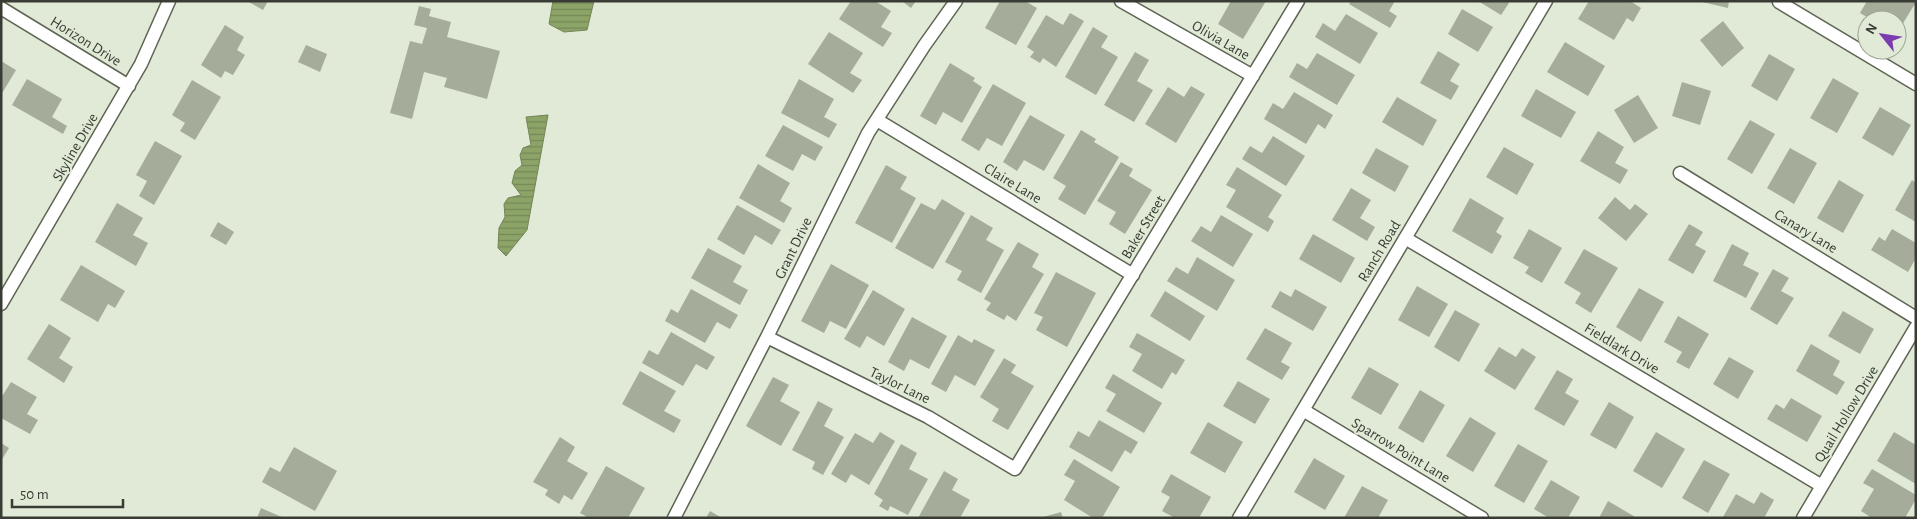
<svg xmlns="http://www.w3.org/2000/svg" width="1917" height="519" font-family="'Alegreya Sans',sans-serif">
	<style>
		.water { fill: url(#water-rules); stroke: #748558 }
		.building { fill: #a5ad9a }
		.lines { fill: none; stroke-linecap: round; stroke-linejoin: round }
		.street-casing { stroke: #5e6554; stroke-width: 15 }
		.street { stroke: #fff; stroke-width: 12 }
		.labels { text-anchor: middle; stroke-width: 4; stroke-linejoin: round; paint-order: stroke }
		.street-label { font-size: 15px; fill: #383c34; stroke: #e1ead6 }
	</style>
	<defs>
		<pattern id="water-rules" width="6" height="5" patternUnits="userSpaceOnUse" patternTransform="scale(1.25)"><rect width="6" height="5" fill="#8da468"/><path d="M0 2.5h6" fill="none" stroke="#748756"/></pattern>
	</defs>
	<rect width="100%" height="100%" fill="#e1ead6"/>
	<path class="water" d="M553,1H594L587,30L564,32L549,24Z
		M548,115L527,230L506,256L498,248L499,228L505,217L504,204L508,198L521,195L512,183L515,171L522,165L520,155L523,148L531,145L526,117Z"/>
	<path class="building" d="M247,1H268L263,10Z
		M851,1H875L891,11L881,27L892,33L883,47L839,19Z
		M902,1H916L911,8Z
		M1000,1H1025L1037,8L1016,45L985,28Z
		M1231,1H1266L1243,39L1218,24Z
		M1351,1H1395L1389,11L1397,16L1390,28L1349,4Z
		M1478,1H1507L1509,3L1501,15Z
		M1589,1H1630L1641,8L1633,22L1627,18L1614,40L1578,19Z
		M1698,1H1729L1728,8Z
		M1867,1H1916V2L1897,33V20H1872L1860,13Z
		M419,6L431,9L429,16L451,22L447,37L500,51L487,99L444,87L447,78L424,72L412,119L390,113L410,41L422,44L427,28L414,25Z
		M1462,9L1493,27L1478,52L1448,34Z
		M1070,13L1084,21L1056,67L1043,58L1040,63L1030,57L1034,52L1027,47L1046,15L1063,25Z
		M1346,14L1378,33L1360,64L1315,37L1323,23L1335,31Z
		M1723,21L1744,48L1722,67L1700,40Z
		M225,25L244,37L237,50L245,55L233,75L225,71L221,78L201,65Z
		M1093,27L1108,36L1101,47L1118,57L1096,95L1065,77Z
		M829,32L863,53L850,73L862,80L853,93L808,64Z
		M1565,42L1605,66L1588,96L1547,72Z
		M306,45L327,54L320,72L298,62Z
		M1438,51L1460,64L1450,81L1459,86L1451,100L1420,83Z
		M1135,52L1149,60L1137,81L1153,90L1134,122L1104,105Z
		M1317,53L1355,75L1337,105L1289,77L1297,63L1307,69Z
		M1769,54L1795,69L1777,101L1751,86Z
		M1,61L16,70L1,95Z
		M950,63L975,78L973,81L982,87L962,123L943,112L936,125L920,116Z
		M1833,78L1859,93L1837,133L1810,118Z
		M27,79L62,99L52,117L67,126L63,134L12,105Z
		M799,79L834,99L824,117L837,124L829,138L781,113Z
		M192,80L221,97L195,140L180,131L185,123L172,115Z
		M1682,82L1711,91L1700,125L1672,116Z
		M993,84L1026,103L1002,146L987,138L979,151L961,140Z
		M1191,86L1205,94L1176,143L1145,124L1168,87L1184,97Z
		M1536,89L1576,112L1561,138L1521,116Z
		M1294,92L1333,115L1325,129L1318,124L1306,144L1264,119L1273,103L1283,109Z
		M1638,95L1658,128L1634,143L1614,110Z
		M1397,97L1437,120L1423,146L1382,122Z
		M1880,107L1911,125L1893,156L1862,138Z
		M1030,115L1065,135L1044,171L1024,160L1017,171L1003,162Z
		M1750,120L1775,134L1752,174L1727,159Z
		M783,125L823,147L815,161L802,154L793,171L765,156Z
		M1081,130L1096,139L1094,142L1119,157L1085,215L1058,199L1066,186L1053,178Z
		M1598,131L1624,147L1615,163L1628,170L1620,184L1580,161Z
		M1273,136L1305,156L1286,186L1242,159L1250,146L1262,153Z
		M155,141L182,156L154,205L139,196L147,181L136,175Z
		M1504,147L1534,164L1517,195L1486,177Z
		M1376,148L1409,166L1395,192L1362,173Z
		M1790,148L1817,163L1794,204L1767,188Z
		M1121,162L1133,169L1129,176L1152,190L1125,234L1109,224L1116,212L1097,201Z
		M758,164L790,183L780,201L792,208L784,223L739,198Z
		M886,165L907,177L900,189L916,198L892,243L855,223Z
		M1237,167L1282,195L1268,217L1274,221L1268,232L1226,207L1236,190L1226,185Z
		M1839,180L1864,195L1843,233L1817,218Z
		M1912,180L1916,183V222L1895,210Z
		M1351,188L1371,200L1360,218L1375,227L1367,241L1332,220Z
		M1615,197L1630,210L1635,204L1648,214L1626,241L1598,218Z
		M1470,198L1504,218L1496,232L1502,236L1492,254L1452,231Z
		M942,199L965,213L933,269L895,248L921,203L935,210Z
		M117,203L143,218L133,235L148,243L136,266L95,242Z
		M737,205L781,230L772,245L755,235L744,255L717,239Z
		M971,215L993,228L986,240L1004,250L981,293L957,280L962,271L945,262Z
		M1221,215L1253,234L1233,267L1191,241L1201,226L1211,232Z
		M218,222L234,232L226,245L210,236Z
		M1689,224L1703,232L1695,245L1706,251L1693,274L1668,260Z
		M1529,229L1562,248L1542,283L1525,273L1529,267L1513,258Z
		M1892,229L1916,243V258L1908,272L1871,250L1879,237L1885,241Z
		M1313,234L1355,258L1341,283L1299,259Z
		M1018,242L1039,254L1032,267L1044,274L1016,321L1007,315L1004,320L986,310L991,303L984,299Z
		M1732,244L1749,253L1743,265L1759,273L1746,298L1713,281Z
		M708,248L742,266L733,282L748,290L740,305L691,278Z
		M1584,249L1618,268L1591,313L1575,303L1581,293L1564,283Z
		M1197,257L1235,280L1217,311L1167,281L1176,267L1188,274Z
		M831,264L869,285L846,329L830,321L824,333L801,321Z
		M81,265L125,291L115,308L108,304L98,322L60,300Z
		M1773,269L1789,278L1781,291L1794,298L1777,325L1750,309Z
		M1056,272L1096,293L1067,347L1036,330L1043,317L1034,313Z
		M1417,286L1448,304L1429,337L1398,320Z
		M1639,288L1664,302L1641,342L1616,327Z
		M691,289L738,315L730,329L717,322L705,343L665,321L671,309L678,313Z
		M1295,289L1327,307L1313,331L1271,307L1280,291L1291,297Z
		M873,290L905,309L884,346L867,336L860,348L844,339Z
		M1165,291L1205,316L1190,341L1150,316Z
		M1455,310L1480,324L1459,362L1434,347Z
		M1843,311L1874,329L1860,354L1828,336Z
		M1678,316L1709,334L1689,369L1676,362L1682,352L1664,342Z
		M912,317L947,336L929,369L910,359L904,371L888,362Z
		M49,324L71,338L59,358L73,367L64,383L27,359Z
		M1265,328L1292,343L1281,362L1290,367L1282,380L1246,359Z
		M671,332L715,357L707,370L696,364L683,386L642,363L649,350L658,355Z
		M1137,333L1185,360L1176,375L1172,372L1162,389L1132,371L1142,354L1129,347Z
		M958,335L972,343L974,339L995,350L975,386L955,375L946,392L931,384Z
		M1811,344L1840,361L1833,375L1845,382L1837,395L1796,371Z
		M1499,347L1516,357L1522,348L1536,357L1515,390L1484,371Z
		M1729,357L1754,371L1738,399L1713,384Z
		M1004,358L1016,365L1011,373L1034,386L1008,430L992,421L999,409L980,397Z
		M1369,367L1399,384L1381,415L1351,398Z
		M1557,370L1573,379L1565,393L1579,401L1564,426L1534,409Z
		M640,371L676,391L664,411L681,420L674,433L622,404Z
		M1113,374L1162,403L1144,433L1106,411L1116,394L1105,388Z
		M773,377L789,385L780,401L800,412L781,446L746,426Z
		M1238,381L1270,399L1255,424L1223,406Z
		M11,382L37,397L27,414L38,420L30,434L1,418V398Z
		M1420,390L1445,405L1423,443L1398,428Z
		M1791,398L1822,416L1807,442L1767,419L1776,404L1784,409Z
		M818,401L833,409L824,426L844,437L823,475L812,469L815,462L792,450Z
		M1609,402L1634,417L1616,449L1590,435Z
		M1470,417L1496,433L1473,472L1446,456Z
		M1099,420L1138,442L1131,454L1125,450L1112,472L1069,447L1078,431L1089,437Z
		M1208,422L1243,442L1225,473L1190,453Z
		M880,432L895,441L869,485L851,474L846,483L831,474L855,433L873,443Z
		M1656,432L1685,449L1662,488L1633,471Z
		M1894,432L1916,445V484L1877,461Z
		M560,437L575,447L567,461L588,473L572,500L564,495L559,504L545,495L548,490L533,482Z
		M1,443L9,448L1,461Z
		M901,444L917,453L909,469L928,479L908,515L890,506L888,511L879,506L883,500L874,494Z
		M1518,444L1548,461L1524,503L1494,486Z
		M294,447L337,471L315,511L262,482L270,467L280,472Z
		M1314,458L1345,476L1325,510L1294,492Z
		M1074,459L1120,487L1102,518H1093L1064,500L1075,481L1064,475Z
		M1704,460L1730,474L1708,513L1682,498Z
		M606,466L645,488L628,518H589L580,513Z
		M1872,469L1916,495V499L1905,518H1872L1861,511L1874,489L1863,483Z
		M944,471L958,479L952,490L970,500L960,518H918Z
		M1171,474L1211,497L1199,518H1175L1162,511L1170,497L1161,492Z
		M1551,480L1580,497L1568,518H1549L1534,509Z
		M1362,486L1388,500L1378,518H1344Z
		M1761,492L1774,500L1764,518L1723,517L1736,494L1754,504Z
		M1608,501L1637,518H1599Z
		M261,508L284,518H257Z
		M710,511L722,518H706Z
		M1061,512L1063,518H1043V517Z"/>
	<g class="lines">
		<defs>
			<path id="street" d="M1121,1L1253,76
				M1779,2L1916,84
				M1,8L129,86
				M877,120L1133,275
				M1680,173L1916,318
				M1405,238L1822,486
				M1,304L141,64L169,1
				M767,337L928,417L1015,469L1298,1
				M1303,410L1482,518
				M674,518L767,337L868,133L924,46L956,1
				M1239,518L1546,1
				M1803,518L1916,327"/>
		</defs>
		<use href="#street" class="street-casing"/>
		<use href="#street" class="street"/>
	</g>
	<g class="labels">
		<g class="street-label">
			<text transform="translate(1221 40) rotate(30)" y="5">Olivia Lane</text>
			<text transform="translate(86 41) rotate(32)" y="5">Horizon Drive</text>
			<text transform="translate(75 147) rotate(-60)" y="5">Skyline Drive</text>
			<text transform="translate(1013 183) rotate(31)" y="5">Claire Lane</text>
			<text transform="translate(1143 227) rotate(-59)" y="5">Baker Street</text>
			<text transform="translate(1806 231) rotate(31)" y="5">Canary Lane</text>
			<text transform="translate(793 248) rotate(-64)" y="5">Grant Drive</text>
			<text transform="translate(1379 251) rotate(-59)" y="5">Ranch Road</text>
			<text transform="translate(1622 348) rotate(31)" y="5">Fieldlark Drive</text>
			<text transform="translate(900 385) rotate(26)" y="5">Taylor Lane</text>
			<text transform="translate(1846 414) rotate(-59)" y="5">Quail Hollow Drive</text>
			<text transform="translate(1401 450) rotate(31)" y="5">Sparrow Point Lane</text>
		</g>
	</g>
	<rect width="1917" height="519" fill="none" stroke="#383c34" stroke-width="5"/>
	<g transform="translate(1882 35) rotate(300)"><circle r="24" fill="#e1ead6" stroke="#9da495"/>
	<path d="M0-4L9 19L0 12L-9 19Z" fill="#7c3cb1"/>
	<text y="-8" font-size="14" font-weight="bold" text-anchor="middle" fill="#383c34">N</text>
	</g>
	<path d="M12 499v8h111v-8" fill="none" stroke="#383c34" stroke-width="2.5"/>
	<text x="20" y="499" font-size="15" fill="#383c34" stroke="#e1ead6" stroke-width="4" paint-order="stroke">50 m</text>
</svg>
